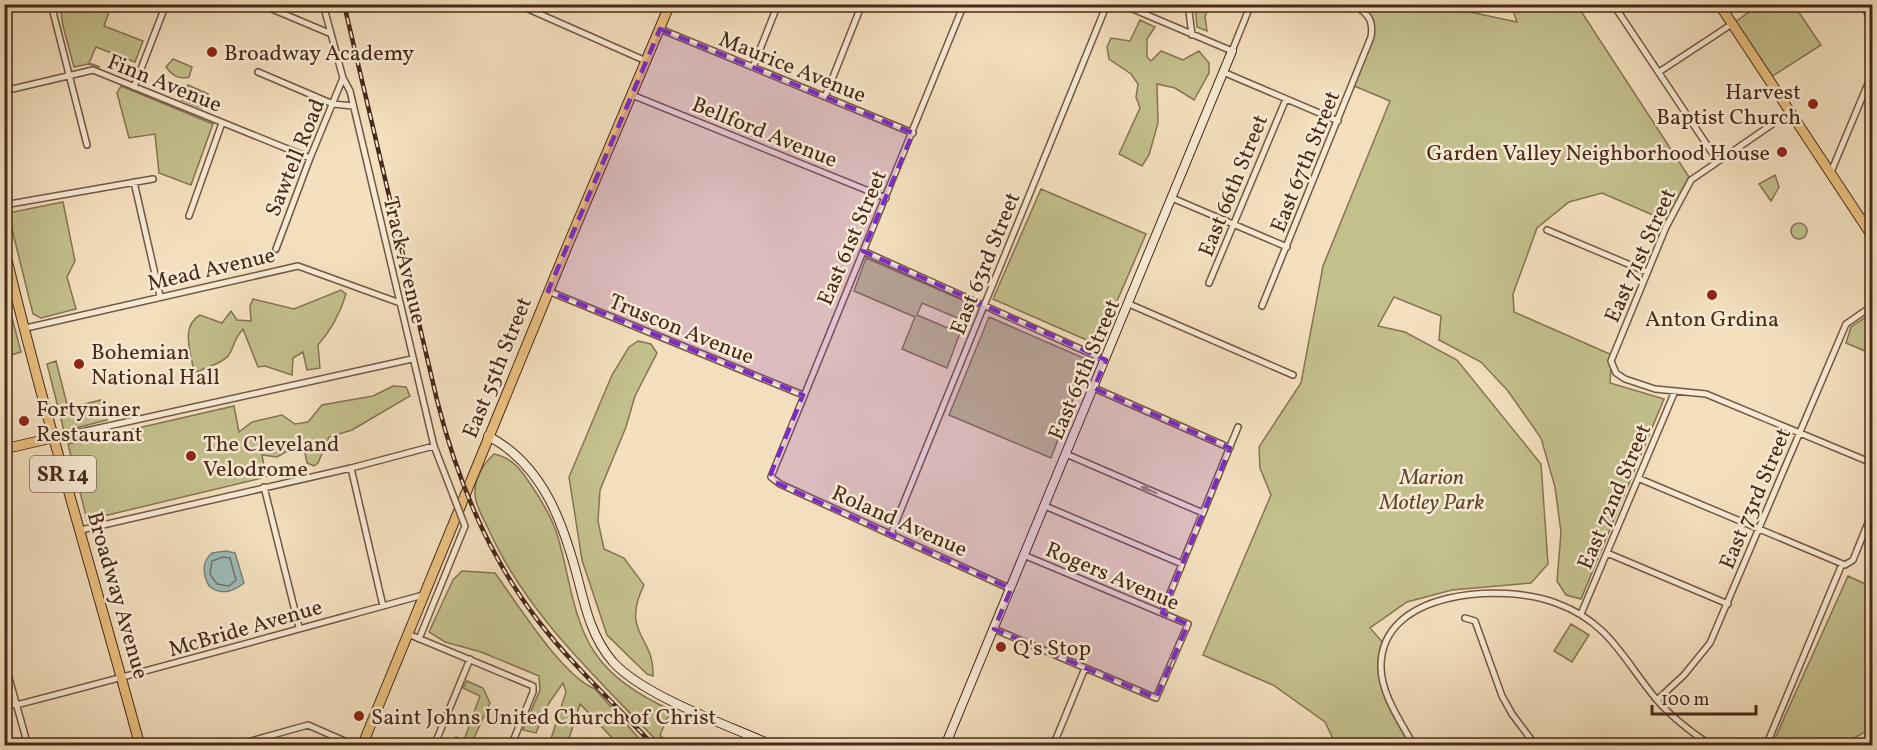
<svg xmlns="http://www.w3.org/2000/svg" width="1877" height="750" font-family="Vollkorn,serif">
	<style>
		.green { fill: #c3c08d; stroke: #867453; stroke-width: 1.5 }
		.water { fill: #9dbbb8; stroke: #7b8178; stroke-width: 1.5 }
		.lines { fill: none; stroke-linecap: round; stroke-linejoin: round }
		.shore { stroke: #737268; stroke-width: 1.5 }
		.street-casing { stroke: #745742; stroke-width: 8 }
		.secondary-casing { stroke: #492919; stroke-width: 10 }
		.primary-casing { stroke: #492919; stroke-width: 11 }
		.street { stroke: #f8ebd5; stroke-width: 5 }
		.secondary { stroke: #f8ebd5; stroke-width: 8 }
		.primary { stroke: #eac080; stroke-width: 9 }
		.rail-casing { stroke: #492919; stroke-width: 4.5 }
		.rail { stroke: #f8ebd5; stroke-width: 2; stroke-dasharray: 7; stroke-linecap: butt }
		.street-bridge-casing { stroke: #745742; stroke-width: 8; stroke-linecap: butt }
		.street-bridge { stroke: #f8ebd5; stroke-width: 5 }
		.oneway { fill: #a08a77 }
		.marked { fill: #7b2cbf; fill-opacity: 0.2; stroke: #7b2cbf; stroke-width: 4.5; stroke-dasharray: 12 8; stroke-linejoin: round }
		.poi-dot { fill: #8f2418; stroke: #f8ebd5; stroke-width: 2 }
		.labels { text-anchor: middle; stroke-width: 5; stroke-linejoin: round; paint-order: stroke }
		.shield { fill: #f8ebd5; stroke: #7e6351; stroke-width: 1.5 }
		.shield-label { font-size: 21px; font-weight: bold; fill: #492919 }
		.poi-label { font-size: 22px; fill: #492919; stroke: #f8ebd5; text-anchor: start }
		.street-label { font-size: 22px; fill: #492919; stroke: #f8ebd5 }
		.park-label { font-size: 22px; font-style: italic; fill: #614730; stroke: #f8ebd5 }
	</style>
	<rect width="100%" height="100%" fill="#f4e0bf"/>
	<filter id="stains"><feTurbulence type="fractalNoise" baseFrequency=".00333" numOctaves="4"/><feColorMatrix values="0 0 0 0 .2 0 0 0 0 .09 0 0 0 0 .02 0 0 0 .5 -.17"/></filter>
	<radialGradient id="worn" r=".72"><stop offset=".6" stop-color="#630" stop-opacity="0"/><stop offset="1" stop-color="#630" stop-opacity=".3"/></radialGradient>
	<path class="green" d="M60,5H117L109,12L104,26L143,41L135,62L96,47L89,63L100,67L88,64L74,67L63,26Z
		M1195,5V4L1237,5L1236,8L1230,11L1221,6L1209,5L1205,17L1207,31L1197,27Z
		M1351,5H1465L1470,12L1517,22L1511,5H1577L1691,180L1669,222L1602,193L1569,202L1537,228L1513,294L1514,312L1612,355L1610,383L1664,399L1581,599L1566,595L1557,581L1561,532L1555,487L1541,438L1508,391L1481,362L1439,340L1441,316L1394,297L1378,326L1405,332L1457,360L1541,464L1548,564L1531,583L1452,590L1407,602L1370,628L1385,645L1382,680L1414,745H1336L1325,722L1273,685L1203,655L1271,495L1260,468L1259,447L1301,383L1323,266L1390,101L1352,85L1371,37L1370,18Z
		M1755,5H1794L1821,45L1768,79L1732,24L1749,12V8Z
		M1140,20L1155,27L1147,39V57L1151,61L1161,51L1183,60L1199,51L1209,63V73L1194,100L1175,88L1157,84L1158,123L1149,155L1142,166L1119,154L1140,108L1136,97L1138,84L1131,74L1109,59L1107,47L1111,38L1130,41Z
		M173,59L192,67L189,77C178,80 172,75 166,67Z
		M188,85L208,94L202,108L182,100Z
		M121,86L213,124L191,185L159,173L155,134L129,138L117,93Z
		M1775,175L1779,187L1771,201L1759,184Z
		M1041,189L1146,234L1098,345L993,299Z
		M63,202L75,261L67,277L76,309L41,318L33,314L8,213Z
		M1791 231a8 8 0 1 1 16 0a8 8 0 1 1-16 0Z
		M866,258L974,305L967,322L922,303L917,315L960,333L947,368L902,349L915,317L854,291Z
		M341,290L346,294C340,314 332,329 318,345L320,368L307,370L303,352L293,358L292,375L265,366L258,367L243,329C226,348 240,356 208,367C202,369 200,372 194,372C191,352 180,327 200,315L222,323L231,311L237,320L251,321L250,306L253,299L294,309Z
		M5,291L21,352L5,357L4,291Z
		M1872,313V354L1846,343L1851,327Z
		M989,317L1088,360L1051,458L949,415Z
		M638,341L651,344L657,353L635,396L626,427L600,490L598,521L604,549L624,558L644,585C620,634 655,636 653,676L647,674L607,635L582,560L569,477L612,375L629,347Z
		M56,361L68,408L101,400L107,420L64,431L47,364Z
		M393,386L406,387L410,396L352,430L329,437L318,463L314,466L307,463L305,453L296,446L277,457L262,455L266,477L87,520L68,444L234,406L239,432L252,422L282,415L295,424L308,422L322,405L373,396Z
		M494,454C510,457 520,468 529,482C540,498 551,515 557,534C569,572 572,619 595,653C613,680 642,697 671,710L660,735L670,745H661C598,679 526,614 488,528C483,518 475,505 475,494C474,479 484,463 494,454Z
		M462,571L495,573C517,603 562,676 595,689L645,745H619L580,704L567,745H549L566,692L563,683L549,703L536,733L523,730L540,690L539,676L481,652L445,642L429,632L453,580Z
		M1848,576L1872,587V726C1847,750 1806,746 1772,745Z
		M1571,624L1589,635L1572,662L1554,651Z
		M467,681L483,688L490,703L474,738L476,745H453L456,737L464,740L480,696L463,688Z"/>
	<path class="water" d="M226,551L235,553L244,583C233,592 221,596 209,586C203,575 201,562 212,553Z"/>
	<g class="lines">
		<path class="shore" d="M223,557L230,558L236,580L229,586L217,584L210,574L212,561Z"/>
		<defs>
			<path id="street" d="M51,4L87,145
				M260,4L329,33
				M323,4L343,78L350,91L434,446L453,495
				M517,4L646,61
				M964,4L771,477L780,484L1011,589
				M1121,4L1232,51L1251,4
				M1188,4L1192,35
				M1613,4L1717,160
				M1862,4L1872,20
				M660,29L913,133
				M753,67L778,4
				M258,72L333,104L353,106
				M1223,72L1338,121
				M1659,72L1732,24
				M134,87L166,4
				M4,91L93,70L310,158
				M632,95L886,198
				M825,97L862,4
				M1790,112L1691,180L1666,227L1611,361L1616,373L1625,379L1655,389L1706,394L1872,463
				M1831,172L1872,74
				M134,182L160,296
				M1172,198L1287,247
				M4,205L153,179
				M189,216L222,123
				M1547,230L1647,272
				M276,249L310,158L343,78
				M863,251L1105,360
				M4,280L9,270
				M1209,283L1286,99
				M548,291L803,395
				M1129,304L1293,375
				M1262,306L1371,37C1374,19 1367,12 1351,4
				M26,328L298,266L400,303
				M1094,388L1230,448
				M54,438L412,359
				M1066,454L1203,513
				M351,468L383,606
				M1640,479L1845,565L1853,560L1872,513
				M264,487L299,627
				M1045,506L1182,564
				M81,530L351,468L434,446
				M891,534L1107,4
				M1607,553L1728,604
				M1162,613L1238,427
				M1581,614L1675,391
				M1465,618L1475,621L1502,696L1512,714L1536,746
				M994,629L1156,698L1188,624L1026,556
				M408,634L533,686V692L511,746
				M419,639L465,526L463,521
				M4,660L28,746
				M1657,700L1684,675L1710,643L1846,324L1872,306
				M4,704L16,705C152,670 288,632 423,595
				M233,746L308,725L356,746
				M434,746L470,659
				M1053,746L1085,668
				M1414,746C1401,722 1381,694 1381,667C1380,589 1504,583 1556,603C1609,622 1623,659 1656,699C1672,718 1691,732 1712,746
				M1766,746L1842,564
				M1869,746L1872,743"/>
			<path id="secondary" d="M488,436C544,465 564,525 579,583C586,611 593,639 613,662C645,697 728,725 774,746
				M945,746L1232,51"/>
			<path id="primary" d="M1719,4L1872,236
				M4,247C44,415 95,579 140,746
				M4,449L52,438
				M362,746L567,247L670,4"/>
		</defs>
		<use href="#street" class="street-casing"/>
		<use href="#secondary" class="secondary-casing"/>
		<use href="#primary" class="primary-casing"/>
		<use href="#street" class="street"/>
		<use href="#secondary" class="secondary"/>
		<use href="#primary" class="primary"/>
		<defs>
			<path id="rail" d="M344,4L437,400C457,480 488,556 539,622C573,666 616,705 654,746"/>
		</defs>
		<use href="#rail" class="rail-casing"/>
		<use href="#rail" class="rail"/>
		<defs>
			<path id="street-bridge" d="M453,495L463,521"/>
		</defs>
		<use href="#street-bridge" class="street-bridge-casing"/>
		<use href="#street-bridge" class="street-bridge"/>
	</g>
	<defs><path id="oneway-solid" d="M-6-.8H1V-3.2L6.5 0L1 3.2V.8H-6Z" transform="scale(1.5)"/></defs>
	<g class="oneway">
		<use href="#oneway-solid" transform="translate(1149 490) rotate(-157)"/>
		<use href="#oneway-solid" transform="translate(1172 661) rotate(-67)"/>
	</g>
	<path class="marked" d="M660,29L913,133L863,251L1106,360L1094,388L1230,448L1162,613L1188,624L1156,698L994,629L1011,589L775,482L771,473L803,395L548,291Z"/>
	<g class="poi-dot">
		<circle cx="212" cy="52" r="6"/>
		<circle cx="1813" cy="104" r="6"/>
		<circle cx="1782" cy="152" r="6"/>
		<circle cx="1712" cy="295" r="6"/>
		<circle cx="79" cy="364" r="6"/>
		<circle cx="24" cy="421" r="6"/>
		<circle cx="191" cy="456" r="6"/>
		<circle cx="1001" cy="647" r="6"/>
		<circle cx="359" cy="716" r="6"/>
	</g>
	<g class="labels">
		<rect class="shield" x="30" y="456" width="66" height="36" rx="4.5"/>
		<g class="shield-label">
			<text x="63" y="481">SR 14</text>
		</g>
		<g class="poi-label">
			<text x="224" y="60">Broadway Academy</text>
			<text x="1801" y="99" text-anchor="end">Harvest<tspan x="1801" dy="25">Baptist Church</tspan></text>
			<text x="1770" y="160" text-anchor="end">Garden Valley Neighborhood House</text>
			<text x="1712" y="326" text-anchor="middle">Anton Grdina</text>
			<text x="91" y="359">Bohemian<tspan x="91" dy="25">National Hall</tspan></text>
			<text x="36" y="416">Fortyniner<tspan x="36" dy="25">Restaurant</tspan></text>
			<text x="203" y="451">The Cleveland<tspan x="203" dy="25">Velodrome</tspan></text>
			<text x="1013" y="655">Q's Stop</text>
			<text x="371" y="724">Saint Johns United Church of Christ</text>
		</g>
		<g class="street-label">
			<text transform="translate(793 66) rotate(22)" y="8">Maurice Avenue</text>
			<text transform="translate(165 82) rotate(22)" y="8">Finn Avenue</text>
			<text transform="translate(765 131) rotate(22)" y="8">Bellford Avenue</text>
			<text transform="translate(294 157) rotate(-68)" y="8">Sawtell Road</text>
			<text transform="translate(1304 161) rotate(-68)" y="8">East 67th Street</text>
			<text transform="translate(1232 185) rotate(-68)" y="8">East 66th Street</text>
			<text transform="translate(851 237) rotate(-67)" y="8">East 61st Street</text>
			<text transform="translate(1639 255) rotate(-66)" y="8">East 71st Street</text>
			<text transform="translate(406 260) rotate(77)" y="8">Track Avenue</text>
			<text transform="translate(984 263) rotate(-68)" y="8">East 63rd Street</text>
			<text transform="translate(211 268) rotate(-13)" y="8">Mead Avenue</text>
			<text transform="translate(682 328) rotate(22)" y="8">Truscon Avenue</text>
			<text transform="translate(496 367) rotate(-68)" y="8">East 55th Street</text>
			<text transform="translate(1083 369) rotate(-67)" y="8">East 65th Street</text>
			<text transform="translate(1613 496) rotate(-67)" y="8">East 72nd Street</text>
			<text transform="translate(1754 498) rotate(-67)" y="8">East 73rd Street</text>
			<text transform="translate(900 520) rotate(24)" y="8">Roland Avenue</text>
			<text transform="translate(1113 575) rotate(23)" y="8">Rogers Avenue</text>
			<text transform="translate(119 595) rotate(74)" y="8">Broadway Avenue</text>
			<text transform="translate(245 627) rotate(-16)" y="8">McBride Avenue</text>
		</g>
		<g class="park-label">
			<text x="1432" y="484">Marion<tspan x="1432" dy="25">Motley Park</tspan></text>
		</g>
	</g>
	<rect width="1877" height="750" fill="none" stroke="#f4e0bf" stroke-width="24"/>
	<rect x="6" y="6" width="1865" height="738" fill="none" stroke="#492919" stroke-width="3"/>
	<rect x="12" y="12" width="1853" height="726" fill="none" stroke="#492919" stroke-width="1.5"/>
	<path d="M1652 705v9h104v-9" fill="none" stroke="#492919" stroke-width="3"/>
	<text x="1661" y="705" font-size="18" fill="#492919" stroke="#f8ebd5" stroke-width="4.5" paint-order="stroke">100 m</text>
	<rect width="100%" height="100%" filter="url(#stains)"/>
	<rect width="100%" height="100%" fill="url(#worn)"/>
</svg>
